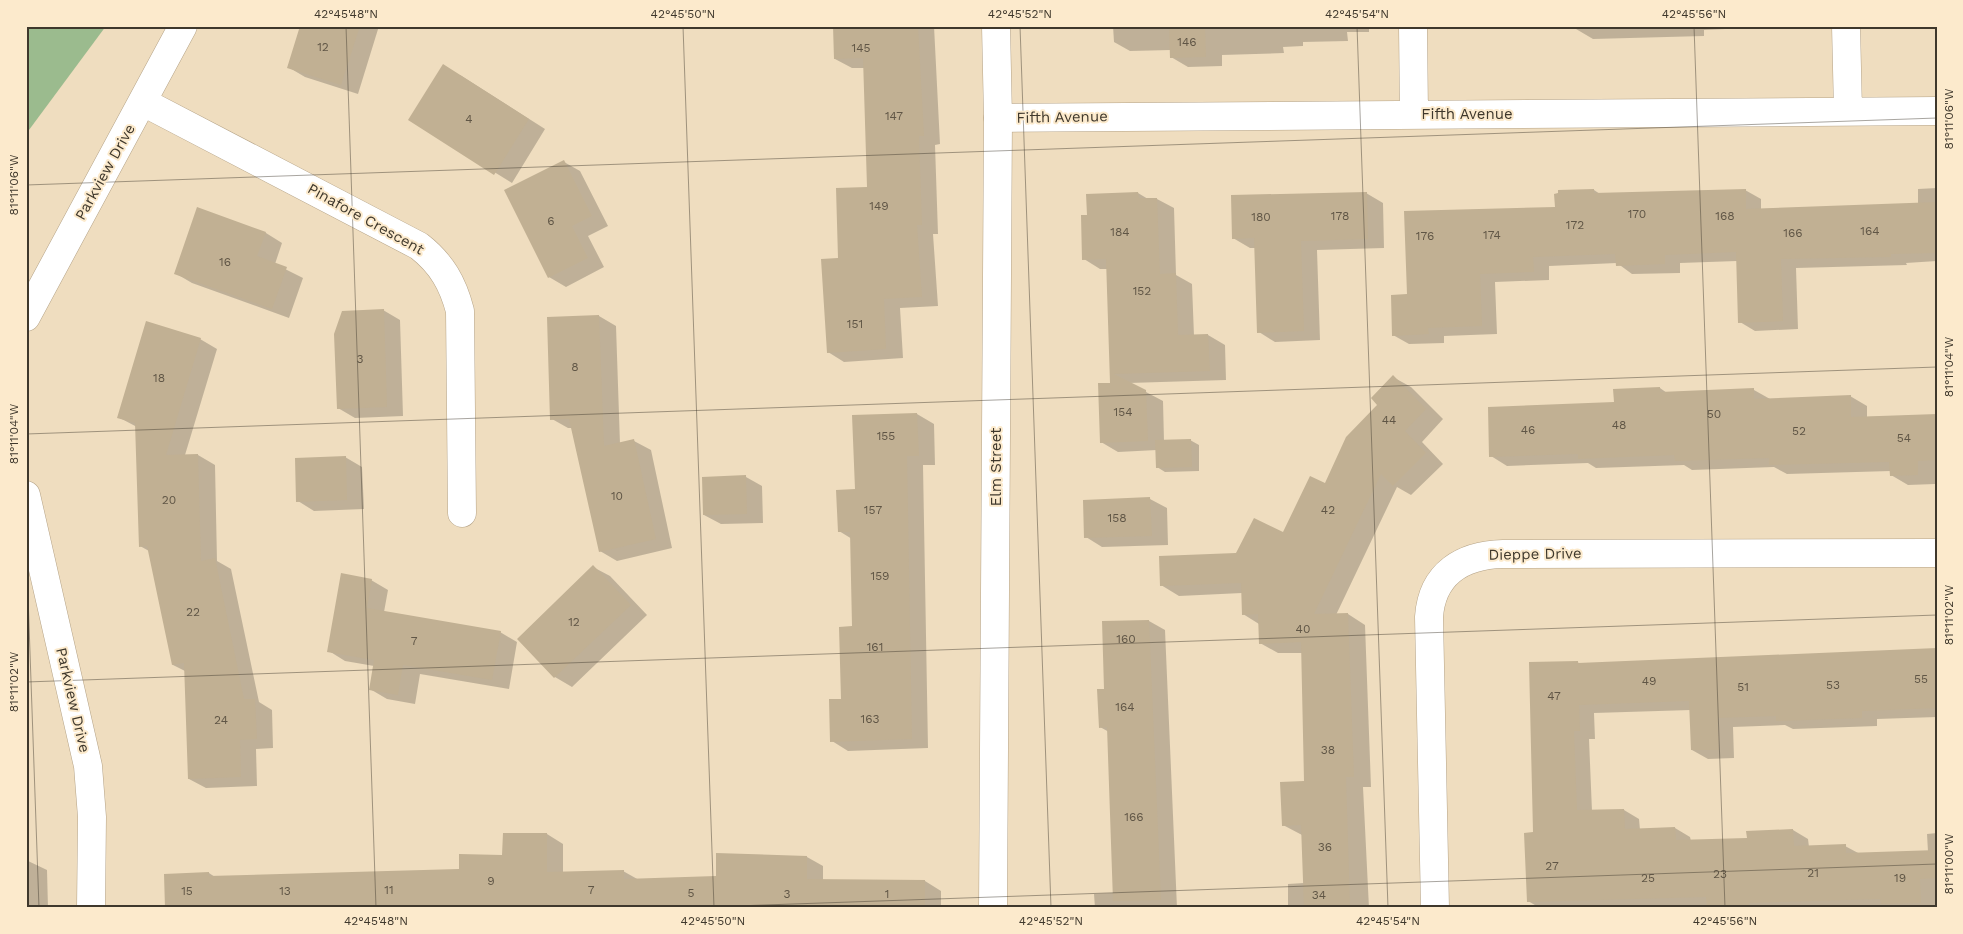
<svg xmlns="http://www.w3.org/2000/svg" width="1963" height="934" font-family="'Work Sans',sans-serif">
	<style>
		.green { fill: #9bbb8e }
		.shadow { fill: #0003 }
		.building { fill: #c1b093 }
		.lines { fill: none; stroke-linecap: round; stroke-linejoin: round }
		.minor-casing { stroke: #b5a387; stroke-width: 29 }
		.major-casing { stroke: #b5a387; stroke-width: 29 }
		.minor { stroke: #fff; stroke-width: 28 }
		.major { stroke: #fff; stroke-width: 28 }
		.ticks { fill: none; stroke: #3f382c; stroke-width: 1; stroke-opacity: 0.45 }
		.labels { text-anchor: middle; stroke-width: 4; stroke-linejoin: round; paint-order: stroke }
		.number-label { font-size: 12px; fill: #605646 }
		.street-label { font-size: 15px; fill: #3f382c; stroke: #fceacc }
		.neatline { fill: none; stroke: #3f382c; stroke-width: 2 }
		.ticks-label { font-size: 12px; text-anchor: middle; fill: #3f382c }
	</style>
	<rect width="100%" height="100%" fill="#efddbf"/>
	<path class="green" d="M26,26H106L26,134Z"/>
	<path class="shadow" d="M301,26H379L358,94L305,77L288,67Z
		M834,26H934L940,144L935,145L938,234H933L938,306L900,308L903,358L844,362L828,352L840,260L869,188L865,68H852L835,59Z
		M1113,26H1369V32H1347L1348,41L1303,42V46L1283,47L1284,53L1222,55V66L1188,67L1171,57V50L1130,51L1114,42Z
		M1576,26H1794L1704,30V36L1593,39L1576,29Z
		M460,75L545,129L512,183L410,120Z
		M564,162L580,171L608,226L588,236L604,267L566,287L549,277Z
		M1937,188V261L1906,263L1907,265L1796,268L1798,329L1755,331L1740,322L1737,261L1680,263V273L1632,274L1617,263L1549,266V280L1495,282L1497,334L1444,336V343L1409,344L1393,335L1408,296L1556,208L1594,190L1600,194L1745,190L1761,199V209L1918,204V189Z
		M1138,193L1148,199H1157L1174,208L1176,275L1192,284L1194,336L1208,335L1225,345L1226,380L1129,383L1163,401L1164,441L1190,440L1199,445V471L1165,472L1157,467V450L1118,452L1101,442L1111,384L1107,269H1100L1084,259L1088,216Z
		M1366,193L1383,203L1384,248L1317,250L1320,340L1275,342L1259,332L1256,248H1250L1233,238Z
		M198,209L266,233L282,243L275,264L303,278L289,318L192,283L175,273Z
		M383,310L400,320L403,416L355,418L338,408Z
		M599,316L616,326L620,444L634,441L651,450L672,548L617,561L600,551L573,428H568L552,419L548,318Z
		M200,339L217,349L185,455H198L215,465L217,561L231,569L259,702L272,710L273,748L256,749L257,786L206,788L189,779L185,671L173,665L149,551L140,546L137,427L118,417Z
		M1393,377L1411,387L1443,419L1422,442L1443,464L1411,495L1397,487L1336,615L1348,614L1365,625L1371,787H1363L1369,908H1288V884L1304,883L1302,835L1283,825L1305,783L1302,653H1278L1260,643L1259,624L1243,614L1242,593L1179,596L1161,585L1283,533L1325,485L1379,405Z
		M1660,388L1667,393L1754,390L1770,399L1850,396L1867,406V417L1937,415L1935,484L1908,485L1891,475V471L1787,474L1774,467L1692,470L1684,465L1596,468L1588,463L1507,466L1491,456L1615,403Z
		M917,414L934,424L935,465H923L928,748L848,751L832,741L842,700L853,628L852,539L839,531L856,491Z
		M345,457L362,467L364,509L314,511L298,501Z
		M746,477L762,486L763,523L721,524L704,515Z
		M1150,499L1167,508L1168,545L1102,547L1086,537Z
		M593,567L610,576L647,615L572,687L555,677L518,639Z
		M371,580L388,590L384,612L500,632L517,642L509,689L420,674L415,704L387,699L370,689L374,666L345,661L329,651Z
		M1149,621L1165,630L1177,908H1095L1094,894L1114,893L1109,732L1100,727L1105,690Z
		M1937,649V717L1877,719V726L1793,729L1785,725L1733,727L1734,758L1708,759L1692,750L1691,710L1594,713L1595,739H1589L1592,811L1624,810L1639,819L1640,830L1675,828L1690,837L1691,841L1748,839L1793,830L1808,839L1809,847L1845,846L1860,854L1928,852L1927,834L1937,833V908H1708V906L1540,908L1528,901L1534,834L1577,662L1581,664Z
		M547,834L563,844V873L623,871L639,880L717,877L807,857L823,866V880L925,881L941,891V908H166L209,873L215,877L460,870L504,856Z
		M26,860L47,870L48,908H26Z"/>
	<path class="building" d="M300,26H360L341,85L287,68Z
		M833,26H918L924,136H919L922,225H917L922,297L884,299L886,349L827,353L821,259L838,258L836,188L867,187L863,58L834,59Z
		M1169,26H1205L1206,57L1170,58Z
		M443,64L529,119L494,175L408,120Z
		M564,160L592,216L572,226L588,258L548,278L504,190Z
		M1594,189V193L1746,189V209L1937,202V253L1891,254V257L1781,259L1783,321L1738,323L1736,252L1665,255V264L1616,266L1615,254L1533,257L1534,272L1480,274L1482,326L1428,328L1429,334L1392,336L1391,295L1407,294L1404,211L1555,207L1554,194L1558,193V190Z
		M1138,192L1139,198H1157L1160,274L1176,273L1178,335L1208,334L1210,371L1114,374L1146,390L1148,441L1100,443L1098,383H1110L1106,259L1082,260L1081,215H1087L1086,194Z
		M1367,192L1368,239L1301,241L1304,331L1257,333L1254,238L1232,239L1231,195Z
		M197,207L266,232L257,256L287,267L272,309L174,274Z
		M384,309L387,407L337,409L334,334L342,311Z
		M599,315L604,446L634,439L656,539L599,552L569,419L550,420L547,317Z
		M146,321L201,338L166,455L198,454L201,561L215,558L244,699H255L257,739L240,740L241,777L188,779L184,663L172,665L147,546L139,547L135,423L117,418Z
		M1393,375L1426,409L1405,431L1426,453L1393,486L1381,474L1314,614L1348,613L1354,777H1346L1350,908H1304L1301,825L1282,826L1280,782L1304,781L1301,642L1259,644L1258,614L1242,615L1241,583L1160,586L1159,556L1236,553L1254,518L1283,532L1310,476L1325,483L1346,437L1377,405L1371,398Z
		M1660,387V392L1754,388V399L1851,395V417L1937,414V460L1918,461V475L1890,476L1889,462L1769,465V458L1675,461L1674,455L1578,459V454L1489,457L1488,407L1614,402L1613,389Z
		M917,413L919,456H907L912,739L830,742L829,699H841L839,627L852,626L850,532H838L836,490L855,489L852,415Z
		M1191,439L1192,467L1156,468L1155,440Z
		M346,456L347,500L296,502L295,458Z
		M746,475L747,514L703,515L702,477Z
		M1150,497L1152,536L1084,538L1083,500Z
		M593,565L631,605L554,678L517,639Z
		M341,573L372,579L367,608L501,631L492,680L403,665L398,695L369,690L374,660L327,652Z
		M1149,620L1161,900L1113,901L1107,727L1099,728L1097,689H1104L1102,621Z
		M1937,648V708L1862,711V718L1776,721V716L1718,718L1719,750H1691L1689,701L1579,705L1580,731H1574L1577,810L1624,809L1625,829L1675,827L1676,840L1747,838L1746,831L1793,829L1794,846L1846,844V853L1937,850V878L1920,879L1921,903L1881,904L1880,899L1749,903V907L1707,908L1706,897L1527,902L1524,833L1533,832L1529,662L1578,661V663Z
		M503,833H547V872L624,870V879L716,876V853L807,856V879L925,880V908H165L164,874L209,872V876L459,869V854L502,855Z"/>
	<g class="lines">
		<defs>
			<path id="minor" d="M1413,26L1414,115
				M1846,26L1848,111
				M143,102L419,246C442,264 453,284 460,311L462,513
				M998,118L1937,111
				M26,317L183,26
				M26,495L88,766L92,817L91,908
				M1435,908L1429,617C1432,573 1463,555 1503,554L1937,553"/>
			<path id="major" d="M993,908L998,118L996,26"/>
		</defs>
		<use href="#minor" class="minor-casing"/>
		<use href="#major" class="major-casing"/>
		<use href="#minor" class="minor"/>
		<use href="#major" class="major"/>
	</g>
	<path class="ticks" d="M346,26L376,908M683,26L714,908M1020,26L1051,908M1357,26L1388,908M1694,26L1725,908M26,185L1937,118M26,434L1937,367M26,539L39,908M26,682L1937,615M679,908L1937,864"/>
	<g class="labels">
		<g class="number-label">
			<text x="1187" y="46">146</text>
			<text x="323" y="51">12</text>
			<text x="861" y="52">145</text>
			<text x="894" y="120">147</text>
			<text x="469" y="123">4</text>
			<text x="879" y="210">149</text>
			<text x="1637" y="218">170</text>
			<text x="1340" y="220">178</text>
			<text x="1725" y="220">168</text>
			<text x="1261" y="221">180</text>
			<text x="551" y="225">6</text>
			<text x="1575" y="229">172</text>
			<text x="1870" y="235">164</text>
			<text x="1120" y="236">184</text>
			<text x="1793" y="237">166</text>
			<text x="1492" y="239">174</text>
			<text x="1425" y="240">176</text>
			<text x="225" y="266">16</text>
			<text x="1142" y="295">152</text>
			<text x="855" y="328">151</text>
			<text x="360" y="363">3</text>
			<text x="575" y="371">8</text>
			<text x="159" y="382">18</text>
			<text x="1123" y="416">154</text>
			<text x="1714" y="418">50</text>
			<text x="1389" y="424">44</text>
			<text x="1619" y="429">48</text>
			<text x="1528" y="434">46</text>
			<text x="1799" y="435">52</text>
			<text x="886" y="440">155</text>
			<text x="1904" y="442">54</text>
			<text x="617" y="500">10</text>
			<text x="169" y="504">20</text>
			<text x="873" y="514">157</text>
			<text x="1328" y="514">42</text>
			<text x="1117" y="522">158</text>
			<text x="880" y="580">159</text>
			<text x="193" y="616">22</text>
			<text x="574" y="626">12</text>
			<text x="1303" y="633">40</text>
			<text x="1126" y="643">160</text>
			<text x="414" y="645">7</text>
			<text x="875" y="651">161</text>
			<text x="1921" y="683">55</text>
			<text x="1649" y="685">49</text>
			<text x="1833" y="689">53</text>
			<text x="1743" y="691">51</text>
			<text x="1554" y="700">47</text>
			<text x="1125" y="711">164</text>
			<text x="870" y="723">163</text>
			<text x="221" y="724">24</text>
			<text x="1328" y="754">38</text>
			<text x="1134" y="821">166</text>
			<text x="1325" y="851">36</text>
			<text x="1552" y="870">27</text>
			<text x="1813" y="877">21</text>
			<text x="1720" y="878">23</text>
			<text x="1648" y="882">25</text>
			<text x="1900" y="882">19</text>
			<text x="491" y="885">9</text>
			<text x="389" y="894">11</text>
			<text x="591" y="894">7</text>
			<text x="187" y="895">15</text>
			<text x="285" y="895">13</text>
			<text x="691" y="897">5</text>
			<text x="787" y="898">3</text>
			<text x="887" y="898">1</text>
			<text x="1319" y="899">34</text>
		</g>
		<g class="street-label">
			<text x="1467" y="119">Fifth Avenue</text>
			<text transform="translate(1062 117) rotate(-1)" y="5">Fifth Avenue</text>
			<text transform="translate(105 172) rotate(-61)" y="5">Parkview Drive</text>
			<text transform="translate(366 219) rotate(29)" y="5">Pinafore Crescent</text>
			<text transform="translate(996 467) rotate(-90)" y="5">Elm Street</text>
			<text transform="translate(1535 554) rotate(-1)" y="5">Dieppe Drive</text>
			<text transform="translate(73 700) rotate(77)" y="5">Parkview Drive</text>
		</g>
	</g>
	<rect width="1963" height="934" fill="none" stroke="#fceacc" stroke-width="55"/>
	<rect x="28" y="28" width="1908" height="878" class="neatline"/>
	<g class="ticks-label">
		<text x="346" y="18">42°45'48"N</text>
		<text x="683" y="18">42°45'50"N</text>
		<text x="1020" y="18">42°45'52"N</text>
		<text x="1357" y="18">42°45'54"N</text>
		<text x="1694" y="18">42°45'56"N</text>
		<text transform="translate(1949 119) rotate(-90)" y="4">81°11'06"W</text>
		<text transform="translate(14 185) rotate(-90)" y="4">81°11'06"W</text>
		<text transform="translate(1949 367) rotate(-90)" y="4">81°11'04"W</text>
		<text transform="translate(14 434) rotate(-90)" y="4">81°11'04"W</text>
		<text transform="translate(1949 615) rotate(-90)" y="4">81°11'02"W</text>
		<text transform="translate(14 682) rotate(-90)" y="4">81°11'02"W</text>
		<text transform="translate(1949 864) rotate(-90)" y="4">81°11'00"W</text>
		<text x="376" y="925">42°45'48"N</text>
		<text x="713" y="925">42°45'50"N</text>
		<text x="1051" y="925">42°45'52"N</text>
		<text x="1388" y="925">42°45'54"N</text>
		<text x="1725" y="925">42°45'56"N</text>
	</g>
</svg>
